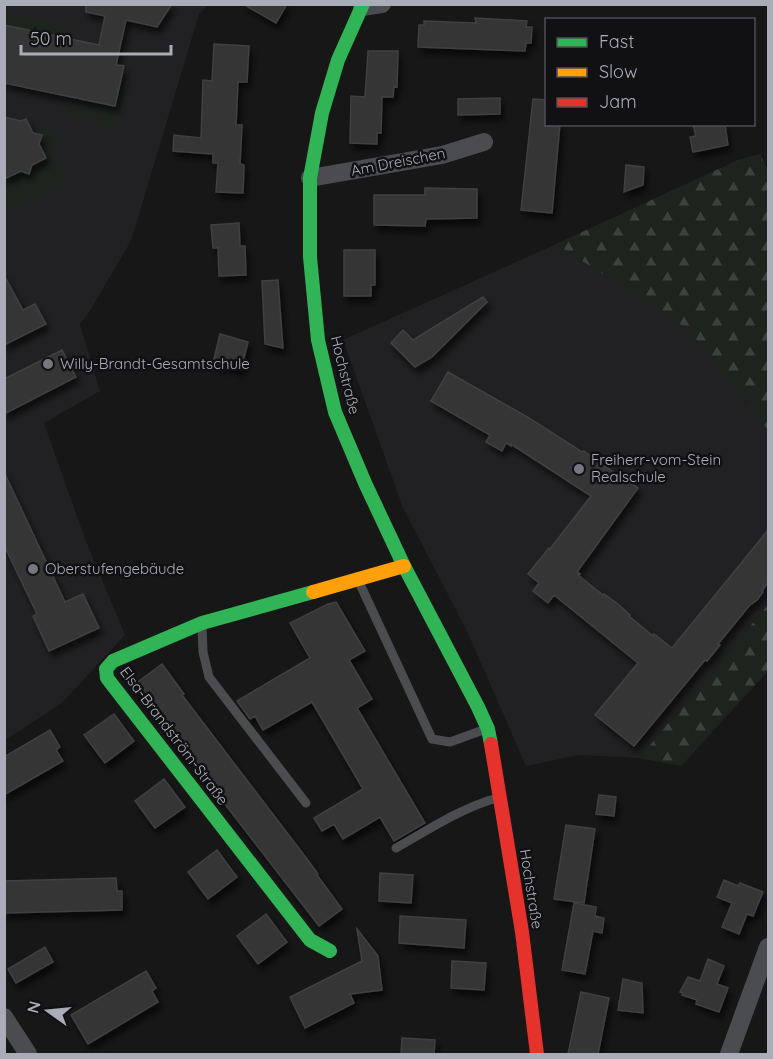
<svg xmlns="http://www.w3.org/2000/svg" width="773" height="1059" font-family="Quicksand,sans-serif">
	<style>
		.built { fill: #212123 }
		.green { fill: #1d241e }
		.forest { fill: url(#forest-firs) }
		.building { fill: #353536; stroke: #3f4043; stroke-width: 1.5; filter: url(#shadow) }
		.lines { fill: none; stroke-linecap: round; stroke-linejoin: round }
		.lane { stroke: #4b4c50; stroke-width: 9 }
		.street { stroke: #4b4c50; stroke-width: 18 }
		.fast { stroke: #30b455; stroke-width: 14 }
		.slow { stroke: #ff9f0a; stroke-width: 14 }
		.jam { stroke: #e5322d; stroke-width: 14 }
		.poi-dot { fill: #757880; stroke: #111113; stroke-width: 2 }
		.labels { text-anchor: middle; stroke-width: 5; stroke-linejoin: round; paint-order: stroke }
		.street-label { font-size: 15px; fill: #a8adb8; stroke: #111113 }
		.poi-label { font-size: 15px; fill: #a8adb8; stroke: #111113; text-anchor: start }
	</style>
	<defs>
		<pattern id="forest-firs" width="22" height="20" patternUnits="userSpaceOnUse" patternTransform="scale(1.5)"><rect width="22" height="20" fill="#1d241e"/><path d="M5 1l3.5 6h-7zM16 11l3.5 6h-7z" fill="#3b413d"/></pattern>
		<filter id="shadow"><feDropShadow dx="3.5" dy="6" stdDeviation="3" flood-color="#0009"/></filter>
	</defs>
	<rect width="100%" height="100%" fill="#171717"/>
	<path class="built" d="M5,5H208L199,14L131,241L88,314L80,324L100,391L44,423L84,536L125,635L61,704L5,740Z
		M556,244L689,330L768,430V605L639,758L579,755L526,766L466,629L403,508L343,340Z"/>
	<path class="green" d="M9,14L71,26L68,39L6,26Z
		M118,92L128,95C125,108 120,122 110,131L106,130L96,122L74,116L69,105V96L115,106Z
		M44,126L60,134C51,153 54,163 68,179V182L9,211L5,203L4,174L7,178L21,171L29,174L32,165L46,158L39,144L42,136L33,133L32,130Z"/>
	<path class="forest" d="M760,154L768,170V430L689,330L556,244L738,160Z
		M768,605V671L681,766L639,758Z"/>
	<path class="building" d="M86,4H172L157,27L126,20L116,65L124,66L115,106L4,83V25L99,45L105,16L86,12Z
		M243,4H287L276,23Z
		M475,18L527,21L526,27H532L531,43H526L525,51L418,47L419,25H424V21L476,23Z
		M214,44L249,46L247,82H238L236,125H242L240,164L244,165L243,193L216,192L218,163H213V154L173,151L174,135L201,138L203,80L212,81Z
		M368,51H398L397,87L394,86L393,97H382L381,133H377V144L350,143L351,96L365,97Z
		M500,98V114L458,115V99Z
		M533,99L546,100V124H560L552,213L521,210Z
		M4,117L21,121L26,119L33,133L42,135L39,144L46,158L32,165L29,174L21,171L4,179Z
		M693,125H725L728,145L693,152L690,137L696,136Z
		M626,165L644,167L643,185L624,192Z
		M425,188L477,189V218L426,219L425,226L374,225V195H425Z
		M239,223L240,246H245L246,275L219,276L218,248H213L211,225Z
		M344,250H375V285H371V296H344Z
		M4,275L23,310L35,304L46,324L4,345Z
		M278,280L280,308L283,348L265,344L262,281Z
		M483,297L487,302L432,357L415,367L391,343L403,330L413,340Z
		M220,334L248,342L241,370L213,363Z
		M62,350L76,377L4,414V379Z
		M448,372L529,418L582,452L584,451L595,460L638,488L577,572L580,574L578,575L603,595L604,594L618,604L630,615L629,616L653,636L654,634L672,648L768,530V582L762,591L763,592L757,600L749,606L718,644L720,645L707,661L705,660L634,746L595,715L638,663L554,595L548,603L533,591L539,583L528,574L549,548L550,549L591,496L511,444V446L506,443L502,451L486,442L490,435L431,401Z
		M4,472L65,602L83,594L99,628L49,651L33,616L37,614L4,545Z
		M336,602L365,651L349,660L372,699L357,708L425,823L394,841L380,817L343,839L334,824L322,831L314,818L363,789L312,702L263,730L255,716L250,719L237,701L310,658L290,623L328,604Z
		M162,664L184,694L182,695L307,859L318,874L317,875L342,909L319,926L167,729L134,685Z
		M114,714L134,741L105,763L84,735Z
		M50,730L60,747L56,750L63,761L4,795V757Z
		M164,779L185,807L155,828L135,801Z
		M599,795L616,797L614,816L596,814Z
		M566,825L595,829L584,903L554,899Z
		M217,850L237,877L208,899L188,872Z
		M380,873L413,875L411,903L379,901Z
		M116,878L117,891H122V910L4,913V881Z
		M724,880L738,886L740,883L763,892L753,916L747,914L739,934L722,927L732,903L717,897Z
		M574,903L596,907L595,916L604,918L602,933L593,931L585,974L562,970Z
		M266,914L287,942L258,964L237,936Z
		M400,916L466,920L464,948L399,943Z
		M357,929L378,956L382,990L350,994L354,1003L305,1028L290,997L362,961Z
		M45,947L53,962L16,983L8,969Z
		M708,959L724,966L717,984L728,988L719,1012L696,1004L697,1000L682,995L683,993L680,992L688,977L700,981Z
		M452,961L486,963L484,990L451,988Z
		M146,971L156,988L152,991L158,1002L88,1044L71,1015Z
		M623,979L642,983L643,1013L618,1010Z
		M581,992L609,998L598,1054H568Z
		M402,1038L435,1040L434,1054H401Z"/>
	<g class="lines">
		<path class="lane" d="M359,582L432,739L450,742L486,729
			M202,626L203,652L209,677L306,803
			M396,848C428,830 461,808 497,798"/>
		<path class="street" d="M362,7L382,4
			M310,178L442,155L484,142
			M4,1017L28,1054
			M729,1054L768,947"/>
		<path class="fast" d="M363,4L338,60L322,113L310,178V257L318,340L335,412L365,483L404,566L478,707L488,729L491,744
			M313,592L202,623L113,661L106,669L107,678L310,940L330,951"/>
		<path class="slow" d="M313,592L404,566"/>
		<path class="jam" d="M491,744L522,932L537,1054"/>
	</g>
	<g class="poi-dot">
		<circle cx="48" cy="364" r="6"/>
		<circle cx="579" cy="469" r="6"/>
		<circle cx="33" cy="569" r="6"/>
	</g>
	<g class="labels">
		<g class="street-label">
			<text transform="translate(398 162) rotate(-11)" y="5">Am Dreischen</text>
			<text transform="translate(345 375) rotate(76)" y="5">Hochstraße</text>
			<text transform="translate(174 736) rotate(53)" y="5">Elsa-Brandström-Straße</text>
			<text transform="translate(531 889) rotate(81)" y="5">Hochstraße</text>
		</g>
		<g class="poi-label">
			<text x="60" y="369">Willy-Brandt-Gesamtschule</text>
			<text x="591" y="465">Freiherr-vom-Stein<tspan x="591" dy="17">Realschule</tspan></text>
			<text x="45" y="574">Oberstufengebäude</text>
		</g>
	</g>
	<rect width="773" height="1059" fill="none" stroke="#a8adb8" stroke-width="12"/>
	<rect x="545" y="18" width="210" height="108" fill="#111113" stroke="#4d4f55" stroke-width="1.5"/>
	<rect x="557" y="38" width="30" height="9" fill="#30b455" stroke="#4d4f55" stroke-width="1.5"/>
	<text x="599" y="48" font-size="18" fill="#a8adb8">Fast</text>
	<rect x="557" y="68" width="30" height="9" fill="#ff9f0a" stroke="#4d4f55" stroke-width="1.5"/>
	<text x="599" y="78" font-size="18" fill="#a8adb8">Slow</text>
	<rect x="557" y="98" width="30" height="9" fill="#e5322d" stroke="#4d4f55" stroke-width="1.5"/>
	<text x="599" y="108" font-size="18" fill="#a8adb8">Jam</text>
	<g transform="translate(48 1011) rotate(285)" stroke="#111113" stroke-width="4.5" paint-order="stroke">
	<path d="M0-4.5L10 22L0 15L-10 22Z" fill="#a8adb8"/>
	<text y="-9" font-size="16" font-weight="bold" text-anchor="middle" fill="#a8adb8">N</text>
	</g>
	<path d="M21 45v9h150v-9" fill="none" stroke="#a8adb8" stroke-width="3"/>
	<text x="30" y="45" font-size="18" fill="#a8adb8" stroke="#111113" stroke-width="4.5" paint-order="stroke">50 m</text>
</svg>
